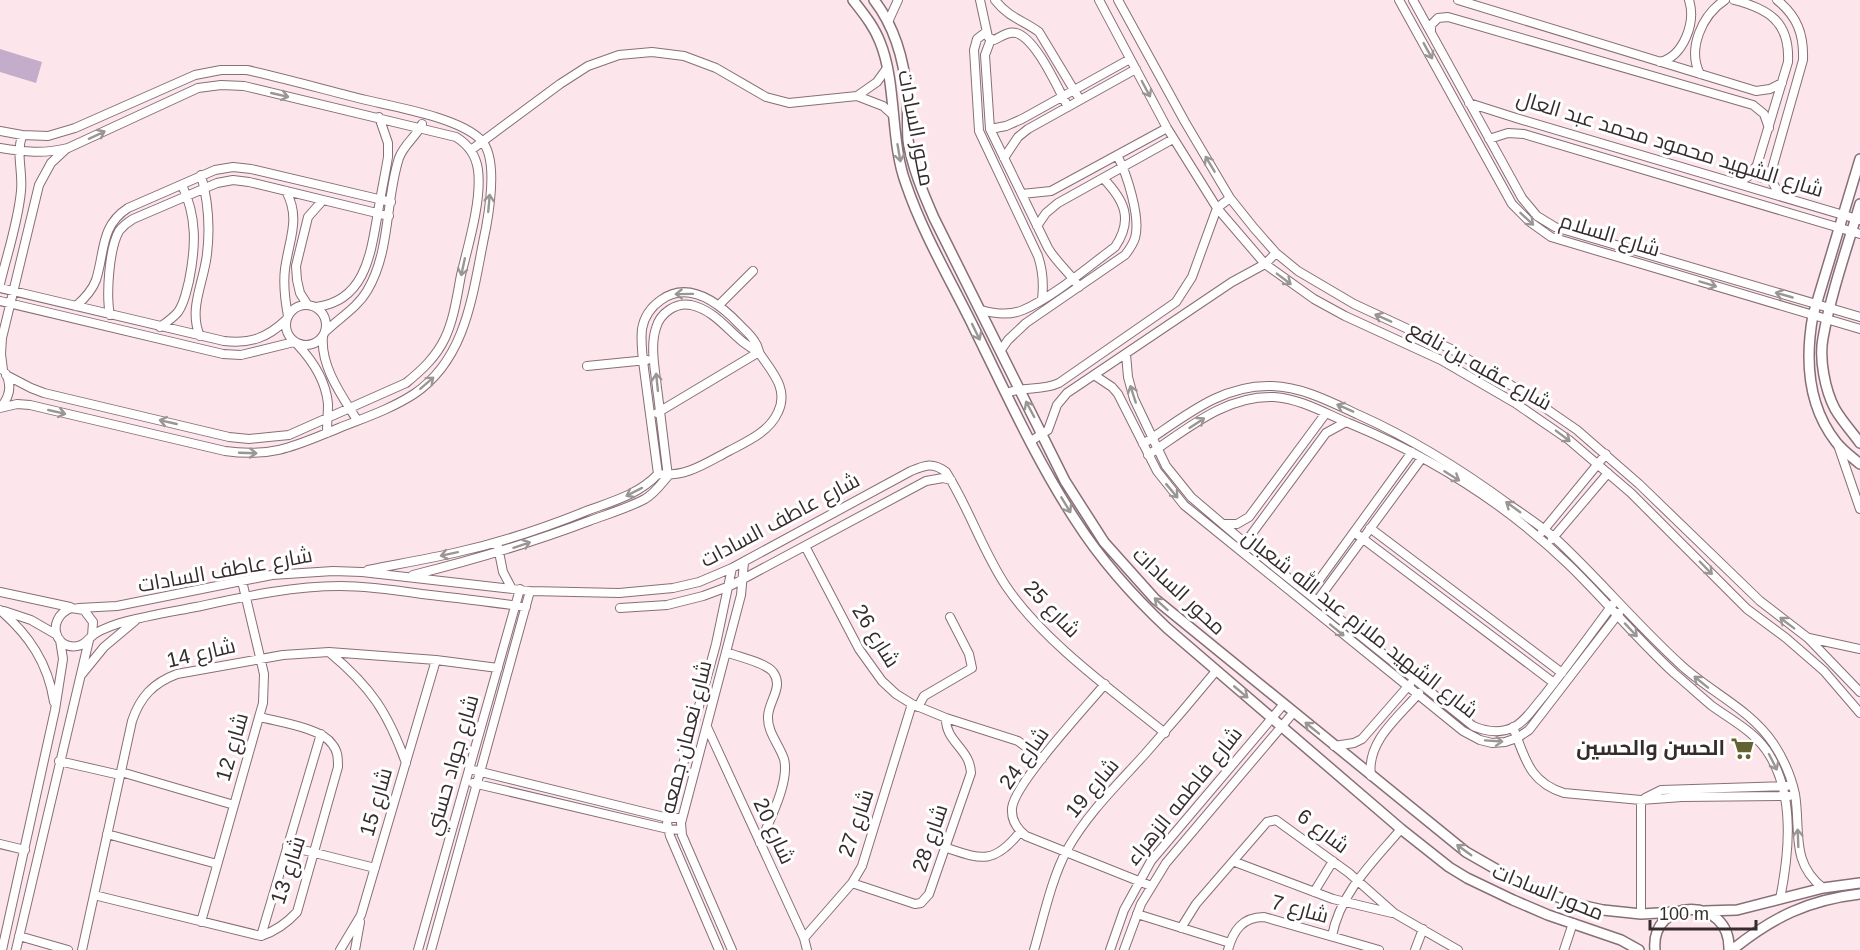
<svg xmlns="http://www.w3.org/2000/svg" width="1860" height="950" font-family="Arial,Cairo,sans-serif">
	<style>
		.water { fill: #c4accb }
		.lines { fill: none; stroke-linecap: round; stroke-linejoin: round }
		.minor-casing { stroke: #876f75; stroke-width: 10 }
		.tertiary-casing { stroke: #876f75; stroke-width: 12 }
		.minor { stroke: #fff; stroke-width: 8 }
		.tertiary { stroke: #fff; stroke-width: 9 }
		.oneway { stroke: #9a9696 }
		.labels { text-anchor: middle; stroke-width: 6; stroke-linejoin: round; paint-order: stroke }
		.street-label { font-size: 21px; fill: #362c2e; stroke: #fff }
		.poi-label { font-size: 21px; font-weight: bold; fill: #362c2e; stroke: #fff; text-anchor: end }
	</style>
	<rect width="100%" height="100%" fill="#fce6eb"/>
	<path class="water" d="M0,49L42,62L36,83L0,72Z"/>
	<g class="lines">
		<defs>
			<path id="minor" d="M980,0L988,37L994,40C1001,37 1007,31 1016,33C1036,38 1058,89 1068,107
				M995,0C1009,18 1023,20 1039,32L1080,100
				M1099,0L1167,128L1217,208L1265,264L1314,299L1345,316L1441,360L1515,403L1569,440L1631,493L1747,609L1786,638L1824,671L1860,713
				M1118,0L1185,122L1230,198L1254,228L1276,253L1298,271L1354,304L1451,349L1522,392L1577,430L1639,484L1760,601L1808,638L1860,692
				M1399,0L1512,204L1530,222L1551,237L1860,329
				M1413,0L1522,198L1537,216L1555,227L1860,317
				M1458,0L1756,91L1770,89L1782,83
				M1734,0C1769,9 1790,22 1788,62L1757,165L1749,176L1737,183
				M1777,0C1797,16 1804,34 1803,60L1772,169L1773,183L1780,196
				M888,22L898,0
				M1431,31V25L1438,18L1448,17L1753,105L1764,114L1769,128
				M986,32L977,39L974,50L979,131L1038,256C1043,271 1044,283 1042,299
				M991,39L985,55L990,129L1048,248C1057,263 1070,273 1079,287
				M1660,62C1684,56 1696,22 1689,0
				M1700,74C1687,49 1702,15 1725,0
				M857,96L883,106L893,115
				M1469,103L1516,118L1860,220
				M990,129L1006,126L1022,119L1130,59
				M0,131L22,135L48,136L75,128L195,75L221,70H247C287,79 326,90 366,100C396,107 460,118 481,140C498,157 490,206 486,228C473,288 469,357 414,394C391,409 364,418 339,428C297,445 273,458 225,451L30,405L17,404L0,408
				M1489,139L1508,133L1524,134L1860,234
				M0,148C24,152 44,154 68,148L198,88L221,85L244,86L456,137C469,145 476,155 478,170C482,200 468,246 461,275C457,296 454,319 445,338C436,357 422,370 406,383L289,435L249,439L229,437L44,393L31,388L6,375
				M471,150L560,84L588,66L619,55L652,52L684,56L716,68L766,97L789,103L857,96L877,82L887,68
				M1004,158L1018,137L1028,129L1136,69
				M1753,171C1758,178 1765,180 1772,176
				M286,191C301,219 289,239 285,269C283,285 285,300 288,316
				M1022,194L1051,191L1167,128
				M1037,226L1046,213L1058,203L1173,139
				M0,284C7,254 18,223 21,191C23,171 16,156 22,135
				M0,288L224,341C250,344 267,338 286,320
				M0,301L223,354L241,355L294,342
				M307,304L300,293L297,280L296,266L308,217L323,200
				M720,304L753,271
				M286 325a20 20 0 1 1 40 0a20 20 0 1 1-40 0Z
				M76,306C84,299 92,291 96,280C105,252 100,226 128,208L215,170L233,167L251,169L391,202
				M316,307C366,301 371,252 378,212C381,194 385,175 388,157V143L379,117
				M981,310C995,314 1009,316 1023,310C1052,298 1089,266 1115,247C1134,219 1124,200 1103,178
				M110,315C106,295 109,249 119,231C123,226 128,222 133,219L217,183L233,180L249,182L389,216
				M160,327C167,322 173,318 178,312C185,302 186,292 189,281C196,246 197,217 182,185
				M325,332C339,318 357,308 367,291C391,251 385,201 399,158C404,144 417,136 422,124
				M200,336C188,309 204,282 207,254C210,229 208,200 201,175
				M323,336C320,366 342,396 357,420
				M297,344C312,360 326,381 328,404C328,413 327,423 327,433
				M1001,350L1008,340L1026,323L1125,255C1129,250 1133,244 1135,238C1141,218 1127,174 1117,155
				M1126,354L1128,377L1134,399L1166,466L1191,497L1245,543L1473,726C1487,732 1500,734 1514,727C1526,721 1534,707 1543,697C1567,667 1590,635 1613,604
				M587,366L647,360
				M3,370L1,354L2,338L39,185L51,163L66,149
				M1094,375L1112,387L1118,394L1157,471L1184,505L1463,731L1480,740L1492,743L1505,742L1517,738L1529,730L1619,613
				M1006,393C1025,386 1042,391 1059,383L1176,302L1192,277L1217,208L1230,198
				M0,408C10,397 12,386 6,374
				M657,413L759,352
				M1031,441L1048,430L1057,405L1067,393L1232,282L1265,264L1276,253
				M1143,444C1183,418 1221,384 1272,386C1303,387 1331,402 1359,415C1415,440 1462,470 1511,506C1526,516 1542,527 1556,539C1599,579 1637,625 1681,665C1710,692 1750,709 1773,743C1783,758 1791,776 1795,794C1801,831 1790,862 1823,888
				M1838,445L1860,509
				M1148,455C1186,430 1225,395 1274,397C1302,399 1326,414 1351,424C1431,457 1507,505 1569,565C1605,600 1637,639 1674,673C1687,684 1699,695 1712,706C1733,721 1757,733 1770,756C1795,798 1789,854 1780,899
				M1223,524H1237L1249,517L1326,413
				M1370,528L1562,673
				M1354,532L1554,683
				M1542,532L1606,454
				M1552,539L1608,473
				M497,542L503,572L512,589
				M1245,543L1326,433L1346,422
				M805,546L859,649L882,681L896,694L912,704L946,718L1018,741L1042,759
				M368,570C398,564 428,559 458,552C503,542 547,527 589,510C614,501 639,494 658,474C654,444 650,414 646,384C644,367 640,347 642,329C644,317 651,307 661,300C690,279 721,305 740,325C745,330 752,336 755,342C758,346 758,350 760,354C772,372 789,389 778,412C769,432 748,441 729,451C706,463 685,478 658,474
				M413,575C473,560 531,543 589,521C608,514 628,508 645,499C655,493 661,484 668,476C664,446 661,417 657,388C655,369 650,346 656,328C660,313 676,302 691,305C721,312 733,341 759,352
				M0,592L70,607
				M1309,594L1412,452
				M1317,601L1422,458
				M79,608L117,606L272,575L333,571L362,572L530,591L619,593L673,588L699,582L732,568L911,471C925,465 933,462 946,472C969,508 982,550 1006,586C1043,641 1113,691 1165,733
				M620,608L667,605L703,596L730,586L926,481L943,478L951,480
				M0,610C29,635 48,663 54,702
				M4,611L31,620L57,635
				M92,636L93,622L84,610L71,608C44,619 56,654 81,645C86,643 87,640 91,637C98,630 111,626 120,623C145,616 170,612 196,607C243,597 291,586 340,586C367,586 395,590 422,594C457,598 491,602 526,607
				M1809,638L1860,649
				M726,652C738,657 765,662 773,672C784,687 769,700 768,716C767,732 779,744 784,759C790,782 769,821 760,843
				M330,653C371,687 388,713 406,763
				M82,674L104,647L135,621
				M1105,684C1086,707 1015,783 1012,808C1011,820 1017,829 1026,836L1151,886
				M918,707L924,696L972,668L969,654L950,617
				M707,727L804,938L807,950
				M1513,727C1525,758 1529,782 1564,793L1641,800L1682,797L1789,796
				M1334,746L1354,743L1362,739L1410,684
				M59,761L120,775
				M469,769L668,818H682
				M121,772L234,805
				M1371,776C1366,741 1399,717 1419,693
				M473,783L668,829L681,830
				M1645,798L1661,790L1787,786
				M1641,800V914
				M107,834L217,864
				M0,844L25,850
				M287,846L375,868
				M944,847C980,859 993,866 1020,832
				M1235,862L1333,899L1392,913
				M852,883L915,904L921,903L929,894L971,773C970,748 945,742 946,718
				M1314,892L1333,861
				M94,895L261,936C276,931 286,924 297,912L338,767C338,758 338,751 332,744C322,728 278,722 260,717
				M1137,914L1230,943
				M201,922L263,703L264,674L242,581
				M1181,928L1196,904L1267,822L1276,820L1349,873L1394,913L1458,950
				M19,936L68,950
				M261,936L321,734
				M1332,936C1340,893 1373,862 1401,829
				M804,938L852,883L862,866L912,704
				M2,950L55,710L63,659L60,640
				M16,950L89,640
				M82,950L132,721C140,697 153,683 177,674L283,655L329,652L436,660L498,668
				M340,950L361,915L436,660
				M355,950L360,922
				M418,950L520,589
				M431,950L530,591
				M719,950L670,836L667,823L716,644L732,568
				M732,950L682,835L681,823L741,595L744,562
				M1034,950C1043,919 1052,877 1067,850C1087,814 1117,785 1145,754C1169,727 1193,699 1216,671
				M1110,950L1124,910L1151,861L1283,705
				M1124,950L1141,904L1166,863L1293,713
				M1228,950C1233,931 1242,917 1264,917L1379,950
				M1415,950L1423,929
				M1564,950L1573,923"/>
			<path id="tertiary" d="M853,0C863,13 874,26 880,42C897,83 890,142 906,184C923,234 951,281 974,328C1006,393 1036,460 1076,521C1101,560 1133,596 1167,628L1401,829L1449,867L1467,878L1513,900L1548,915L1621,940L1639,950
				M874,0C895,27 904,60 907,94C908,109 907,124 908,140C912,167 923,193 934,218L1065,481L1104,542L1155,599L1466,852L1522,884L1580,905L1603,910L1641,914L1676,912
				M1860,159L1813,315C1805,359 1808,406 1836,442C1843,451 1852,457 1860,464
				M1860,204C1847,248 1831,293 1823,338C1819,359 1825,390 1835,409C1842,421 1852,432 1860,443
				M1705,911L1737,910L1823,888L1860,883
				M1655,950C1650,897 1731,895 1729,950
				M1732,950C1773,917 1808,900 1860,894"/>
		</defs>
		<use href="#minor" class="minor-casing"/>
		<use href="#tertiary" class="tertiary-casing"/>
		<use href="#minor" class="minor"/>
		<use href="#tertiary" class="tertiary"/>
	</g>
	<defs><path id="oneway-shaft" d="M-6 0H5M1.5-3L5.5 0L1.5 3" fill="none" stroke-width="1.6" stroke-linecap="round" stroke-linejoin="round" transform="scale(1.5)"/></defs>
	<g class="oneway">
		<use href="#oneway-shaft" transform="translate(1428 51) rotate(61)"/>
		<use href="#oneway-shaft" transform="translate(1146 89) rotate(62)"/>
		<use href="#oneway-shaft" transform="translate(280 95) rotate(13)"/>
		<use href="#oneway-shaft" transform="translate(97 135) rotate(-25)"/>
		<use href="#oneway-shaft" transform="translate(899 153) rotate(80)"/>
		<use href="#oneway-shaft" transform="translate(1210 164) rotate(-121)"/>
		<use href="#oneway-shaft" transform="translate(489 203) rotate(-85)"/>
		<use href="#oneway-shaft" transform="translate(1527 219) rotate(43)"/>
		<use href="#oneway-shaft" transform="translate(463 267) rotate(102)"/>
		<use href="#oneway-shaft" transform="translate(1284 279) rotate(37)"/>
		<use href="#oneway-shaft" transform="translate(1708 284) rotate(17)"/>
		<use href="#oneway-shaft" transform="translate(684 294) rotate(179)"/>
		<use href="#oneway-shaft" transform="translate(1784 295) rotate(-164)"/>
		<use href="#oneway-shaft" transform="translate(1383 318) rotate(-156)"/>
		<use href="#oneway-shaft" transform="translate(976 332) rotate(64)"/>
		<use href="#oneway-shaft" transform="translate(657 382) rotate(-96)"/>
		<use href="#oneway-shaft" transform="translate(427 383) rotate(-41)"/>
		<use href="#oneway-shaft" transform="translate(1133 394) rotate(-108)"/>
		<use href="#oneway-shaft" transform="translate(1345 408) rotate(-156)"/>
		<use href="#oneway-shaft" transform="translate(1030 409) rotate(-118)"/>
		<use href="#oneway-shaft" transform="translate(57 412) rotate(13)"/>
		<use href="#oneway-shaft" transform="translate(168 422) rotate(-167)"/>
		<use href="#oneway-shaft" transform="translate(1197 423) rotate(-33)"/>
		<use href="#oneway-shaft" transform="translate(1563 436) rotate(37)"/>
		<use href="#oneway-shaft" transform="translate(248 453) rotate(2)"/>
		<use href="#oneway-shaft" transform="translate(1452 476) rotate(32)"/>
		<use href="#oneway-shaft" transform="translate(1172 491) rotate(50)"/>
		<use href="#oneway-shaft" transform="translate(634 492) rotate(153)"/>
		<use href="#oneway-shaft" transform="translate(1066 505) rotate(59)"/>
		<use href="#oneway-shaft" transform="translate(1513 507) rotate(-144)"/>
		<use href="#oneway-shaft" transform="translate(522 545) rotate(-19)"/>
		<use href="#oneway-shaft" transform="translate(449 554) rotate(168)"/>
		<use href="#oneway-shaft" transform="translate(1706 568) rotate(46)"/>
		<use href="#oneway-shaft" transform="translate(1161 604) rotate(-138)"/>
		<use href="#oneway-shaft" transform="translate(1787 623) rotate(-143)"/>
		<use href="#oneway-shaft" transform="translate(1337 630) rotate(39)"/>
		<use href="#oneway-shaft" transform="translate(1631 630) rotate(47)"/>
		<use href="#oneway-shaft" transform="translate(1701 682) rotate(-141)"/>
		<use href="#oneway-shaft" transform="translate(1241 692) rotate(40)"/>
		<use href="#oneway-shaft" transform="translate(1312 728) rotate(-141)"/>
		<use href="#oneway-shaft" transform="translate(1494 741) rotate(4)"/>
		<use href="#oneway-shaft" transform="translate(1773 762) rotate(63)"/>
		<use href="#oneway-shaft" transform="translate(1798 838) rotate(-92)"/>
		<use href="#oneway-shaft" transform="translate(1464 850) rotate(-144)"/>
	</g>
	<defs>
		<symbol id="supermarket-bare" viewBox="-9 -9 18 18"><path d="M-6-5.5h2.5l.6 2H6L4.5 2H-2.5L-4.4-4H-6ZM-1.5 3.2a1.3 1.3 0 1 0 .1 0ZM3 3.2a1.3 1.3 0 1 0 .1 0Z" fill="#626330" stroke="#fff" stroke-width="2.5" paint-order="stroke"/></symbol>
	</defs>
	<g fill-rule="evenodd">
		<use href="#supermarket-bare" x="1726" y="732" width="33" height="33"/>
	</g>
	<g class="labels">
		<g class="street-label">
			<text transform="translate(916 128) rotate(79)" y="7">محور السادات</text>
			<text transform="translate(1670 144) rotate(17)" y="7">شارع الشهيد محمود محمد عبد العال</text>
			<text transform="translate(1610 235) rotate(17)" y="7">شارع السلام</text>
			<text transform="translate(1480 366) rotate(29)" y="7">شارع عقبه بن نافع</text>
			<text transform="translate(780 520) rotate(-28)" y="7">شارع عاطف السادات</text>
			<text transform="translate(225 570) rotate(-10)" y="7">شارع عاطف السادات</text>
			<text transform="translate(1179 591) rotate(43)" y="7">محور السادات</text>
			<text transform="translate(1052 609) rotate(46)" y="7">شارع 25</text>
			<text transform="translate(1360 624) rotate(38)" y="7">شارع الشهيد ملازم عبد الله شعبان</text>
			<text transform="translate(876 636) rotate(58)" y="7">شارع 26</text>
			<text transform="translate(201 653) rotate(-13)" y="7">شارع 14</text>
			<text transform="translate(686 737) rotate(-76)" y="7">شارع نعمان جمعه</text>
			<text transform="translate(232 747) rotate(-74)" y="7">شارع 12</text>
			<text transform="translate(1024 758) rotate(-55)" y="7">شارع 24</text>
			<text transform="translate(452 765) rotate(-74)" y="7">شارع جواد حسني</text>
			<text transform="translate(1092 788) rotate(-50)" y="7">شارع 19</text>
			<text transform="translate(1184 796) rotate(-51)" y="7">شارع فاطمه الزهراء</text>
			<text transform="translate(376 802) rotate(-74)" y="7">شارع 15</text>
			<text transform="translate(856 823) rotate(-71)" y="7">شارع 27</text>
			<text transform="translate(774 831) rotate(65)" y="7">شارع 20</text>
			<text transform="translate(1323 831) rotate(37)" y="7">شارع 6</text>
			<text transform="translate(930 838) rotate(-71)" y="7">شارع 28</text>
			<text transform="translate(288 870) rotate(-72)" y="7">شارع 13</text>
			<text transform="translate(1548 892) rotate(22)" y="7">محور السادات</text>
			<text transform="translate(1300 909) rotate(15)" y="7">شارع 7</text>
		</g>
		<g class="poi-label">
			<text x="1725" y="755">الحسن والحسين</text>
		</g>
	</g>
	<path d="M1650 920v9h106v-9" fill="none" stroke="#362c2e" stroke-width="3"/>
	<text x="1659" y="920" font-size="18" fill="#362c2e" stroke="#ffffff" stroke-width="4.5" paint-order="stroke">100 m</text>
</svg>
